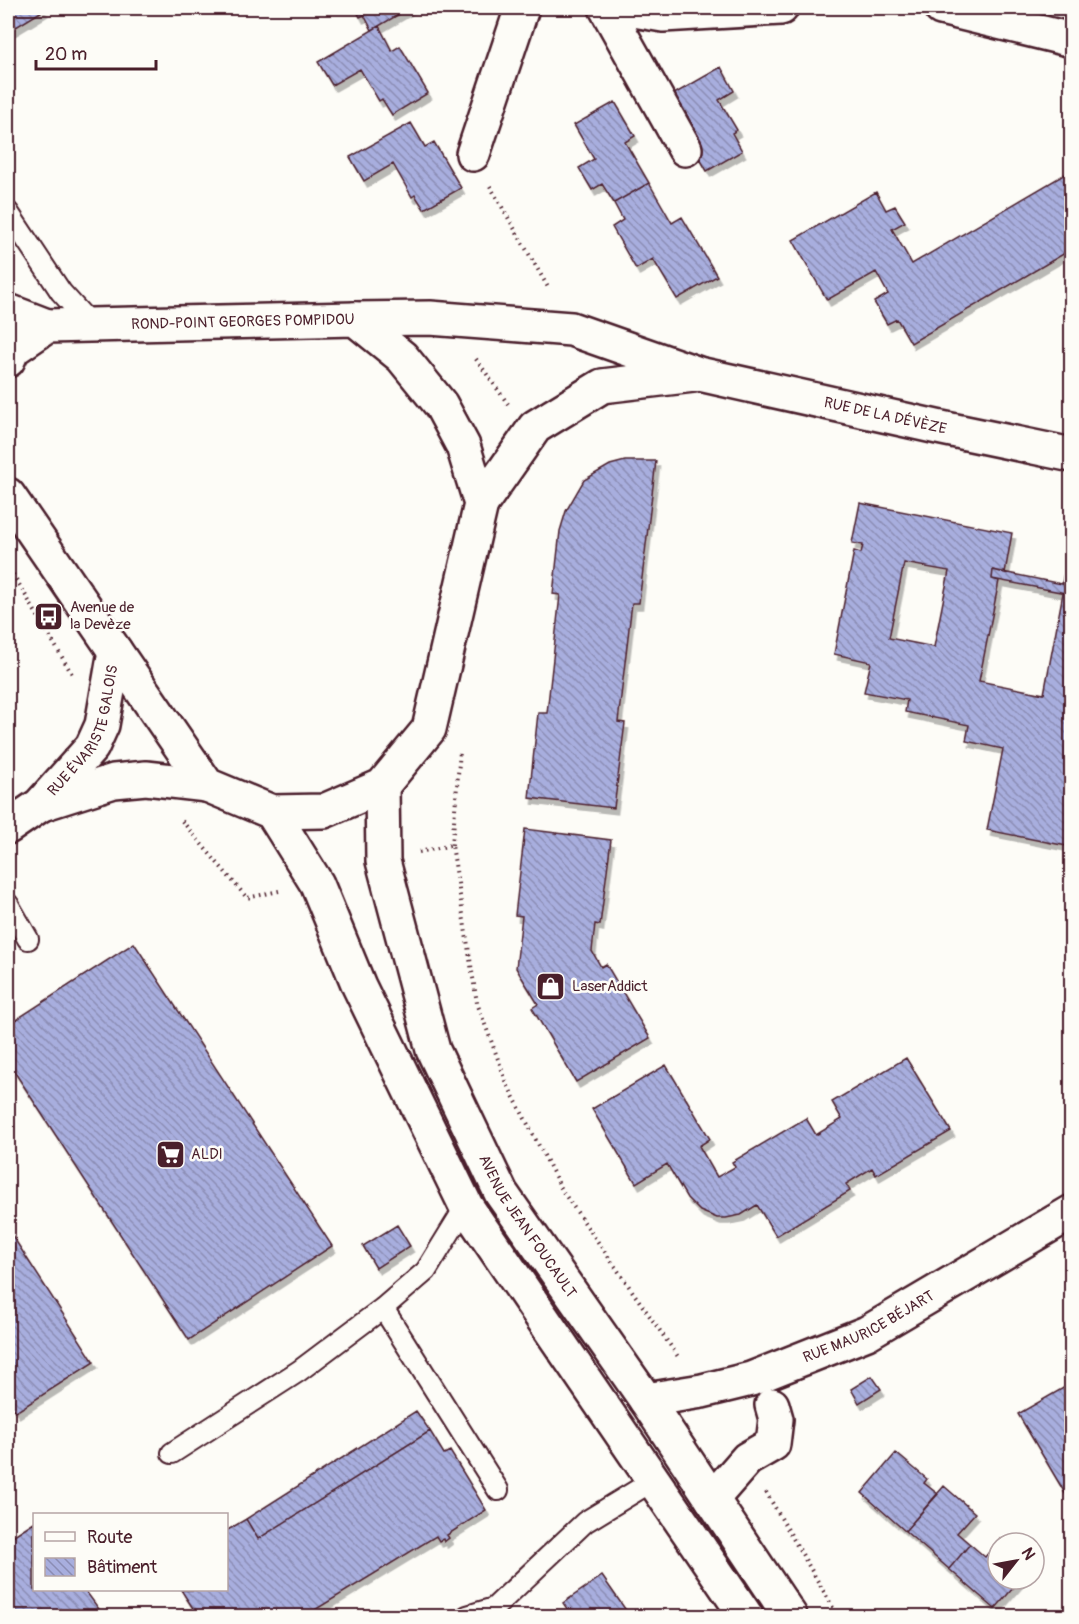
<svg xmlns="http://www.w3.org/2000/svg" width="1079" height="1624" font-family="Pangolin,sans-serif">
	<style>
		.building { fill: url(#building-back-hatch); stroke: #4a1f2b; stroke-width: 1.5; fill-rule: evenodd; filter: url(#shadow) }
		.lines { fill: none; stroke-linecap: round; stroke-linejoin: round }
		.service-casing { stroke: #4a1f2b; stroke-width: 24 }
		.minor-casing { stroke: #4a1f2b; stroke-width: 38 }
		.tertiary-casing { stroke: #4a1f2b; stroke-width: 38 }
		.secondary-casing { stroke: #4a1f2b; stroke-width: 38 }
		.path { stroke: #4a1f2b; stroke-width: 4; stroke-dasharray: 1.5 4.5; stroke-linecap: butt }
		.service { stroke: #fdfcf7; stroke-width: 20 }
		.minor { stroke: #fdfcf7; stroke-width: 33 }
		.tertiary { stroke: #fdfcf7; stroke-width: 33 }
		.secondary { stroke: #fdfcf7; stroke-width: 33 }
		.labels { text-anchor: middle; stroke-width: 5; stroke-linejoin: round; paint-order: stroke }
		.street-label { font-size: 15px; fill: #4a1f2b; stroke: #fdfcf7 }
		.poi-label { font-size: 15px; fill: #4a1f2b; stroke: #fdfcf7; text-anchor: start }
	</style>
	<defs>
		<pattern id="building-back-hatch" width="6" height="6" patternUnits="userSpaceOnUse" patternTransform="scale(1.5)"><rect width="6" height="6" fill="#a8aede"/><path d="M-1 5l2 2M0 0l6 6M5-1l2 2" fill="none" stroke="#8b8db4"/></pattern>
		<filter id="shadow"><feDropShadow dx="3.5" dy="6" stdDeviation="0" flood-color="#0004"/></filter>
	</defs>
	<rect width="100%" height="100%" fill="#fdfcf7"/>
	<filter id="ink" filterUnits="userSpaceOnUse"><feTurbulence type="fractalNoise" baseFrequency=".0167" numOctaves="2"/><feDisplacementMap in="SourceGraphic" scale="12" xChannelSelector="R" yChannelSelector="G"/><feConvolveMatrix kernelMatrix="1 2 1 2 8 2 1 2 1" color-interpolation-filters="sRGB"/></filter>
	<g filter="url(#ink)">
		<path class="building" d="M8,8H42L44,10L8,32Z
			M355,8H410L372,30L364,15L360,17Z
			M379,26L392,51L400,46L428,93L392,115L382,99L379,101L360,69L332,85L318,62Z
			M721,67L734,91L719,100L737,130L732,133L742,151L707,171L679,123L688,117L674,94Z
			M615,102L635,136L625,142L649,183L614,203L602,184L592,190L579,168L594,159L574,125Z
			M411,123L425,147L434,142L461,188L424,209L415,195L412,197L393,164L364,181L350,157Z
			M1072,170V249L911,343L897,319L887,324L874,302L888,294L876,272L827,300L793,240L876,192L886,210L895,206L905,222L892,229L912,264Z
			M649,183L672,223L682,217L717,276L677,299L653,259L636,269L612,227L623,220L614,203Z
			M625,461H656L639,603H632L618,722L625,723L614,808L529,798L538,713H547L560,595L553,594L560,531L566,511L584,480L610,465Z
			M860,503L1012,533L1005,573L993,570L992,579L999,581L979,681L1044,694L1063,593L1071,594L1072,592V847L987,830L1003,749L966,741L969,725L905,712L907,700L864,692L871,662L834,654L854,551L861,553L863,545L852,543ZM904,563L949,571L934,647L889,638Z
			M1069,545H1072V586L1062,584Z
			M993,570L1072,586L1071,594L992,579Z
			M525,829L611,840L600,925L595,924L592,951L601,967L606,964L650,1038L576,1082L532,1008L538,1004L516,968L522,916L515,915Z
			M134,943L332,1246L189,1340L8,1062V1025Z
			M906,1058L951,1131L876,1175L872,1168L846,1184L850,1191L776,1236L757,1205L741,1215L726,1218H717L700,1211L687,1198L667,1164L636,1183L592,1109L666,1065L710,1139L699,1146L717,1177L735,1167L732,1162L806,1118L816,1135L842,1119L832,1102Z
			M397,1225L410,1246L376,1268L363,1246Z
			M8,1229L94,1362L16,1412L8,1400Z
			M872,1376L881,1389L859,1403L851,1389Z
			M1072,1383V1505L1018,1414Z
			M416,1411L430,1431L258,1539L246,1519Z
			M430,1431L444,1454L450,1451L486,1510L447,1535L449,1538L444,1542L443,1539L439,1541L436,1536L305,1616H198L181,1590H226V1531L246,1519L258,1539Z
			M896,1453L927,1479L924,1483L938,1494L905,1531L862,1493Z
			M944,1486L975,1513L957,1533L970,1544L949,1569L905,1531Z
			M34,1522V1590H85L104,1616H8V1539Z
			M1000,1539L1004,1543H998V1579H1021L995,1609L949,1569L970,1544L985,1557Z
			M602,1576L630,1616H572L563,1603Z"/>
		<g class="lines">
			<defs>
				<path id="service" d="M8,212L61,292L91,325
					M8,904L28,939
					M383,1308L498,1490
					M172,1453L299,1371L383,1308L426,1271L466,1206
					M467,1616L494,1608L585,1522L654,1480"/>
				<g id="minor">
					<path d="M606,8L685,149"/>
					<path d="M622,8L663,15L781,8"/>
					<path d="M941,8L1072,40"/>
					<path d="M473,154L522,8"/>
					<path d="M42,804L114,781L146,778L207,785"/>
					<path id="s1" d="M8,827L40,805L92,747L102,725L115,651"/>
					<path id="s2" d="M646,1400L702,1391L751,1379L867,1333L1072,1212"/>
					<path d="M712,1499L747,1459L773,1444L776,1419L772,1405"/>
				</g>
				<g id="tertiary">
					<path id="s3" d="M355,319L430,318L571,329L699,374L937,427L1072,455"/>
					<path d="M481,504L535,427L602,386L694,375"/>
				</g>
				<g id="secondary">
					<path d="M8,311L47,326"/>
					<path id="s4" d="M8,360L13,349L47,326L355,319L402,357L441,405L463,446L481,504L429,729L382,786L324,811L272,812L207,785L8,495"/>
					<path id="s5" d="M382,786L383,861L433,1050L501,1193L646,1400L790,1616"/>
					<path d="M272,812L317,884L359,986L466,1206L746,1616"/>
				</g>
			</defs>
			<use href="#service" class="service-casing"/>
			<use href="#minor" class="minor-casing"/>
			<use href="#tertiary" class="tertiary-casing"/>
			<use href="#secondary" class="secondary-casing"/>
			<path class="path" d="M490,186L549,289
				M476,359L508,404
				M10,569L72,674
				M182,821L247,898L279,891
				M452,845L460,751
				M419,852L452,845L477,1003L508,1086L563,1192L679,1358
				M766,1492L838,1616"/>
			<use href="#service" class="service"/>
			<use href="#minor" class="minor"/>
			<use href="#tertiary" class="tertiary"/>
			<use href="#secondary" class="secondary"/>
		</g>
	</g>
	<defs>
		<symbol id="bus-square" viewBox="-11 -11 22 22"><rect x="-9" y="-9" width="18" height="18" rx="4" fill="#4a1f2b" stroke="#fdfcf7"/><path d="M-5-6H5V4H4V6H2V4H-2V6H-4V4H-5ZM-3.5-4V0h7V-4ZM-3.5 1.2v1.5H-2V1.2ZM2 1.2v1.5H3.5V1.2Z" fill="#fff"/></symbol>
		<symbol id="shop-square" viewBox="-11 -11 22 22"><rect x="-9" y="-9" width="18" height="18" rx="4" fill="#4a1f2b" stroke="#fdfcf7"/><path d="M-5-2.5h2.3a2.7 3.5 0 0 1 5.4 0H5L5.5 6h-11ZM-1.5-2.5h3a1.5 2.3 0 0 0-3 0Z" fill="#fff"/></symbol>
		<symbol id="supermarket-square" viewBox="-11 -11 22 22"><rect x="-9" y="-9" width="18" height="18" rx="4" fill="#4a1f2b" stroke="#fdfcf7"/><path d="M-6-5.5h2.5l.6 2H6L4.5 2H-2.5L-4.4-4H-6ZM-1.5 3.2a1.3 1.3 0 1 0 .1 0ZM3 3.2a1.3 1.3 0 1 0 .1 0Z" fill="#fff"/></symbol>
	</defs>
	<g fill-rule="evenodd">
		<use href="#bus-square" x="32" y="600" width="33" height="33"/>
		<use href="#shop-square" x="534" y="970" width="33" height="33"/>
		<use href="#supermarket-square" x="154" y="1138" width="33" height="33"/>
	</g>
	<g class="labels">
		<g class="street-label">
			<text dy="5" stroke="none"><textPath href="#s4" startOffset="249">ROND-POINT GEORGES POMPIDOU</textPath></text>
			<text dy="5" stroke="none"><textPath href="#s3" startOffset="543">RUE DE LA DÉVÈZE</textPath></text>
			<text dy="5" stroke="none"><textPath href="#s1" startOffset="128">RUE ÉVARISTE GALOIS</textPath></text>
			<text dy="5" stroke="none"><textPath href="#s5" startOffset="471">AVENUE JEAN FOUCAULT</textPath></text>
			<text dy="5" stroke="none"><textPath href="#s2" startOffset="236">RUE MAURICE BÉJART</textPath></text>
		</g>
		<g class="poi-label">
			<text x="70" y="612">Avenue de<tspan x="70" dy="17">la Devèze</tspan></text>
			<text x="572" y="991">LaserAddict</text>
			<text x="191" y="1159">ALDI</text>
		</g>
	</g>
	<rect width="1079" height="1624" fill="none" stroke="#fdfcf7" stroke-width="30"/>
	<rect x="15" y="15" width="1049" height="1594" fill="none" stroke="#4a1f2b" stroke-width="2" filter="url(#ink)"/>
	<rect x="33" y="1513" width="195" height="78" fill="#fdfcf7" stroke="#b5a4a5" stroke-width="1.5"/>
	<rect x="45" y="1532" width="30" height="9" fill="#fdfcf7" stroke="#b5a4a5" stroke-width="1.5"/>
	<text x="87" y="1543" font-size="18" fill="#4a1f2b">Route</text>
	<rect x="45" y="1558" width="30" height="18" fill="url(#building-back-hatch)" stroke="#b5a4a5" stroke-width="1.5"/>
	<text x="87" y="1573" font-size="18" fill="#4a1f2b">Bâtiment</text>
	<g transform="translate(1016 1561) rotate(59)"><circle r="28" fill="#fdfcf7" stroke="#b5a4a5" stroke-width="1.5"/>
	<path d="M0-4.5L10 22L0 15L-10 22Z" fill="#4a1f2b"/>
	<text y="-9" font-size="16" font-weight="bold" text-anchor="middle" fill="#4a1f2b">N</text>
	</g>
	<path d="M36 60v9h120v-9" fill="none" stroke="#4a1f2b" stroke-width="3"/>
	<text x="45" y="60" font-size="18" fill="#4a1f2b" stroke="#fdfcf7" stroke-width="4.5" paint-order="stroke">20 m</text>
</svg>
